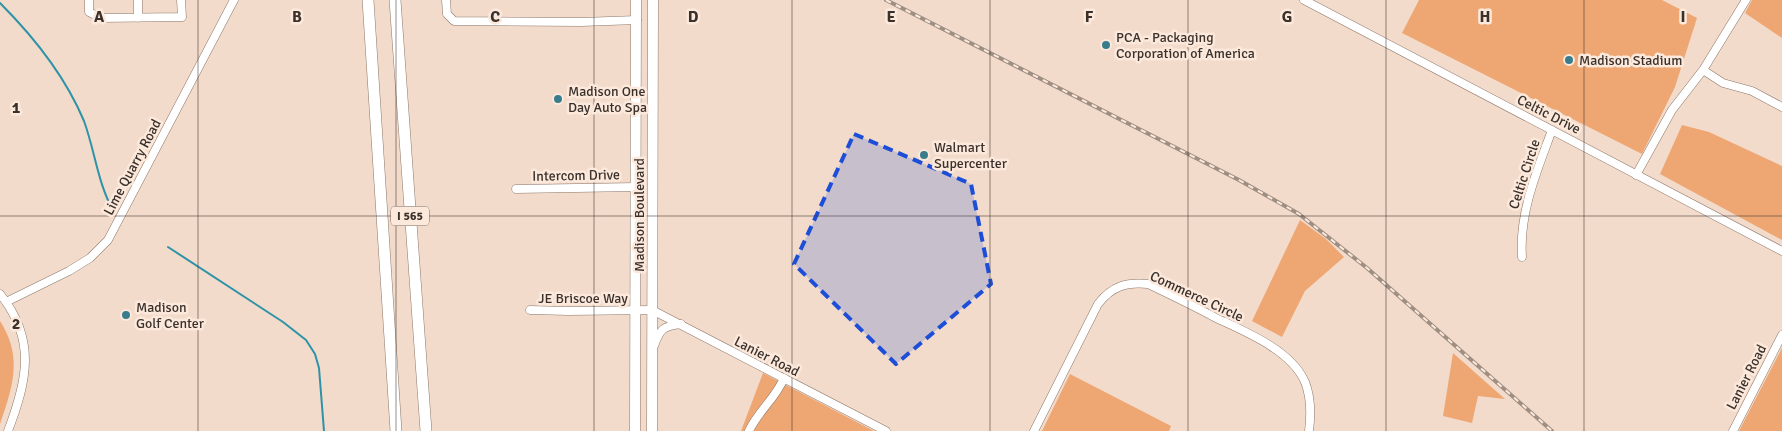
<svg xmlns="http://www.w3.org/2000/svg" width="1782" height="431" font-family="Signika,sans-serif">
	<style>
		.green { fill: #eea773 }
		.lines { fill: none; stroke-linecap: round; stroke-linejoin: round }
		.stream { stroke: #2e93a7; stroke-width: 2 }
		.minor-casing { stroke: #8c7769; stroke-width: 9 }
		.major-casing { stroke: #8c7769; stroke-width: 11 }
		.highway-casing { stroke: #8c7769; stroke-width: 12 }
		.minor { stroke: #fff; stroke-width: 8 }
		.major { stroke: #fff; stroke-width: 10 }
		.highway { stroke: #fff; stroke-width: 11 }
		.rail-casing { stroke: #9f8e82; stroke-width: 4 }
		.rail { stroke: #fce9dc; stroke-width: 2; stroke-dasharray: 5.5; stroke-linecap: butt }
		.marked { fill: #1d4ed8; fill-opacity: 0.2; stroke: #1d4ed8; stroke-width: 4; stroke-dasharray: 10 6; stroke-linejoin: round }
		.grid { fill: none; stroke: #3a312b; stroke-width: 1; stroke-opacity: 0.55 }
		.poi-dot { fill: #397d8c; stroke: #fce9dc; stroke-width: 2 }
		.labels { text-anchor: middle; stroke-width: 5; stroke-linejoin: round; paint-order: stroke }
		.shield { fill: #fce9dc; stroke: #746860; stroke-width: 1 }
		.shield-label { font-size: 12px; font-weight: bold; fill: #3a312b }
		.poi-label { font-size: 14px; fill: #3a312b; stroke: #fce9dc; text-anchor: start }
		.street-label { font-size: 14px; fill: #3a312b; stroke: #fce9dc }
		.grid-label { font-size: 16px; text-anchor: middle; font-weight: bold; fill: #3a312b; stroke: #fce9dc; stroke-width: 5; stroke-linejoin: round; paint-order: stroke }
	</style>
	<rect width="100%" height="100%" fill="#f3dbcb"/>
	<path class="green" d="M1419,0H1662L1697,18L1675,87L1642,154L1402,33Z
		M1752,0H1782V38L1745,13Z
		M1682,125L1709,132L1782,166V240L1660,174Z
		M1300,220L1326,239L1344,257L1305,291L1282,337L1252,321Z
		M0,321C23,357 13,386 0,424Z
		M1782,348V431H1739Z
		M1453,353L1505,399L1478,396L1472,423L1443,416Z
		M763,373L874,431H741Z
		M1070,374L1171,426L1169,431H1042Z"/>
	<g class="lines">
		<path class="stream" d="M0,3C33,36 66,78 84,121C95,151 98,185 114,212
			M168,247L283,322L306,340L315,354L319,368L324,431"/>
		<defs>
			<path id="minor" d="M89,0V12L101,18L182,17L181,0
				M138,0V18
				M446,0L447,14L454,21L581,22L637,20
				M1304,0L1782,251
				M1703,70L1723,83L1752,91L1782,107
				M1636,175L1672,110L1703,70L1746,0
				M516,189L636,187
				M1522,257C1519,212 1537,171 1552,130
				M0,294C37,340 27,381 8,431
				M6,302L69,271L90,258L108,240L234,0
				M530,310L568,311L652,310L886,431
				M654,346C660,329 663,326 681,324
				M749,431C758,411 776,398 784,378
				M1034,431L1098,304C1112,286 1126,282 1148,284C1171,295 1194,306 1216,318C1246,332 1291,350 1305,382C1311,397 1311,415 1309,431
				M1733,431L1782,335"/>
			<path id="major" d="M635,431L636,0
				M652,431L653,0"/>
			<path id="highway" d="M368,0L396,431
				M395,0L426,431"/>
		</defs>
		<use href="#minor" class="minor-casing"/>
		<use href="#major" class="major-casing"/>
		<use href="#highway" class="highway-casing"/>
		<use href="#minor" class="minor"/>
		<use href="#major" class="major"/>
		<use href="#highway" class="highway"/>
		<defs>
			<path id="rail" d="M886,0L1239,180L1299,214L1367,268L1552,431"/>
		</defs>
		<use href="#rail" class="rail-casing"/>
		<use href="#rail" class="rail"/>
	</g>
	<path class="marked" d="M854,134L971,184L991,284L896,364L794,264Z"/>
	<path class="grid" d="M198,0V431M396,0V431M594,0V431M792,0V431M990,0V431M1188,0V431M1386,0V431M1584,0V431M0,216H1782"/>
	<g class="poi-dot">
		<circle cx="1106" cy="45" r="5"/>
		<circle cx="1569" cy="60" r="5"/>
		<circle cx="558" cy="99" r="5"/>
		<circle cx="924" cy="155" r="5"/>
		<circle cx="126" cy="315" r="5"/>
	</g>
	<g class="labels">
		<rect class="shield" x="391" y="206.5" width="38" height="19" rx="4"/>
		<g class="shield-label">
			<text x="410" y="220">I 565</text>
		</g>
		<g class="poi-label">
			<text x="1116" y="42">PCA - Packaging<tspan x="1116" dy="16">Corporation of America</tspan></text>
			<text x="1579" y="65">Madison Stadium</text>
			<text x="568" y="96">Madison One<tspan x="568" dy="16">Day Auto Spa</tspan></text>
			<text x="934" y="152">Walmart<tspan x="934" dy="16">Supercenter</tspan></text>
			<text x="136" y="312">Madison<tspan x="136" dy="16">Golf Center</tspan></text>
		</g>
		<g class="street-label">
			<text transform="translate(1549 114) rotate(27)" y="5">Celtic Drive</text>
			<text transform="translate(132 167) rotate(-62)" y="5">Lime Quarry Road</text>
			<text transform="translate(1524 174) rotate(-72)" y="5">Celtic Circle</text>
			<text transform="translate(576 175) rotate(-1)" y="5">Intercom Drive</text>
			<text transform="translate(639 215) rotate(-90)" y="5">Madison Boulevard</text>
			<text transform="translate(1197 296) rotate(25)" y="5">Commerce Circle</text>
			<text x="583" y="303">JE Briscoe Way</text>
			<text transform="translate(767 356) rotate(27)" y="5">Lanier Road</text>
			<text transform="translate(1746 377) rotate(-63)" y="5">Lanier Road</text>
		</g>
	</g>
	<g class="grid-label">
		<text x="99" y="22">A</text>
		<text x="297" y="22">B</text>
		<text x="495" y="22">C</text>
		<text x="693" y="22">D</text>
		<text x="891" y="22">E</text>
		<text x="1089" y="22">F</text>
		<text x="1287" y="22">G</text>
		<text x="1485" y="22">H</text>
		<text x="1683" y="22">I</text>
		<text x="16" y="113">1</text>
		<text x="16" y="329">2</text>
	</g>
</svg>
